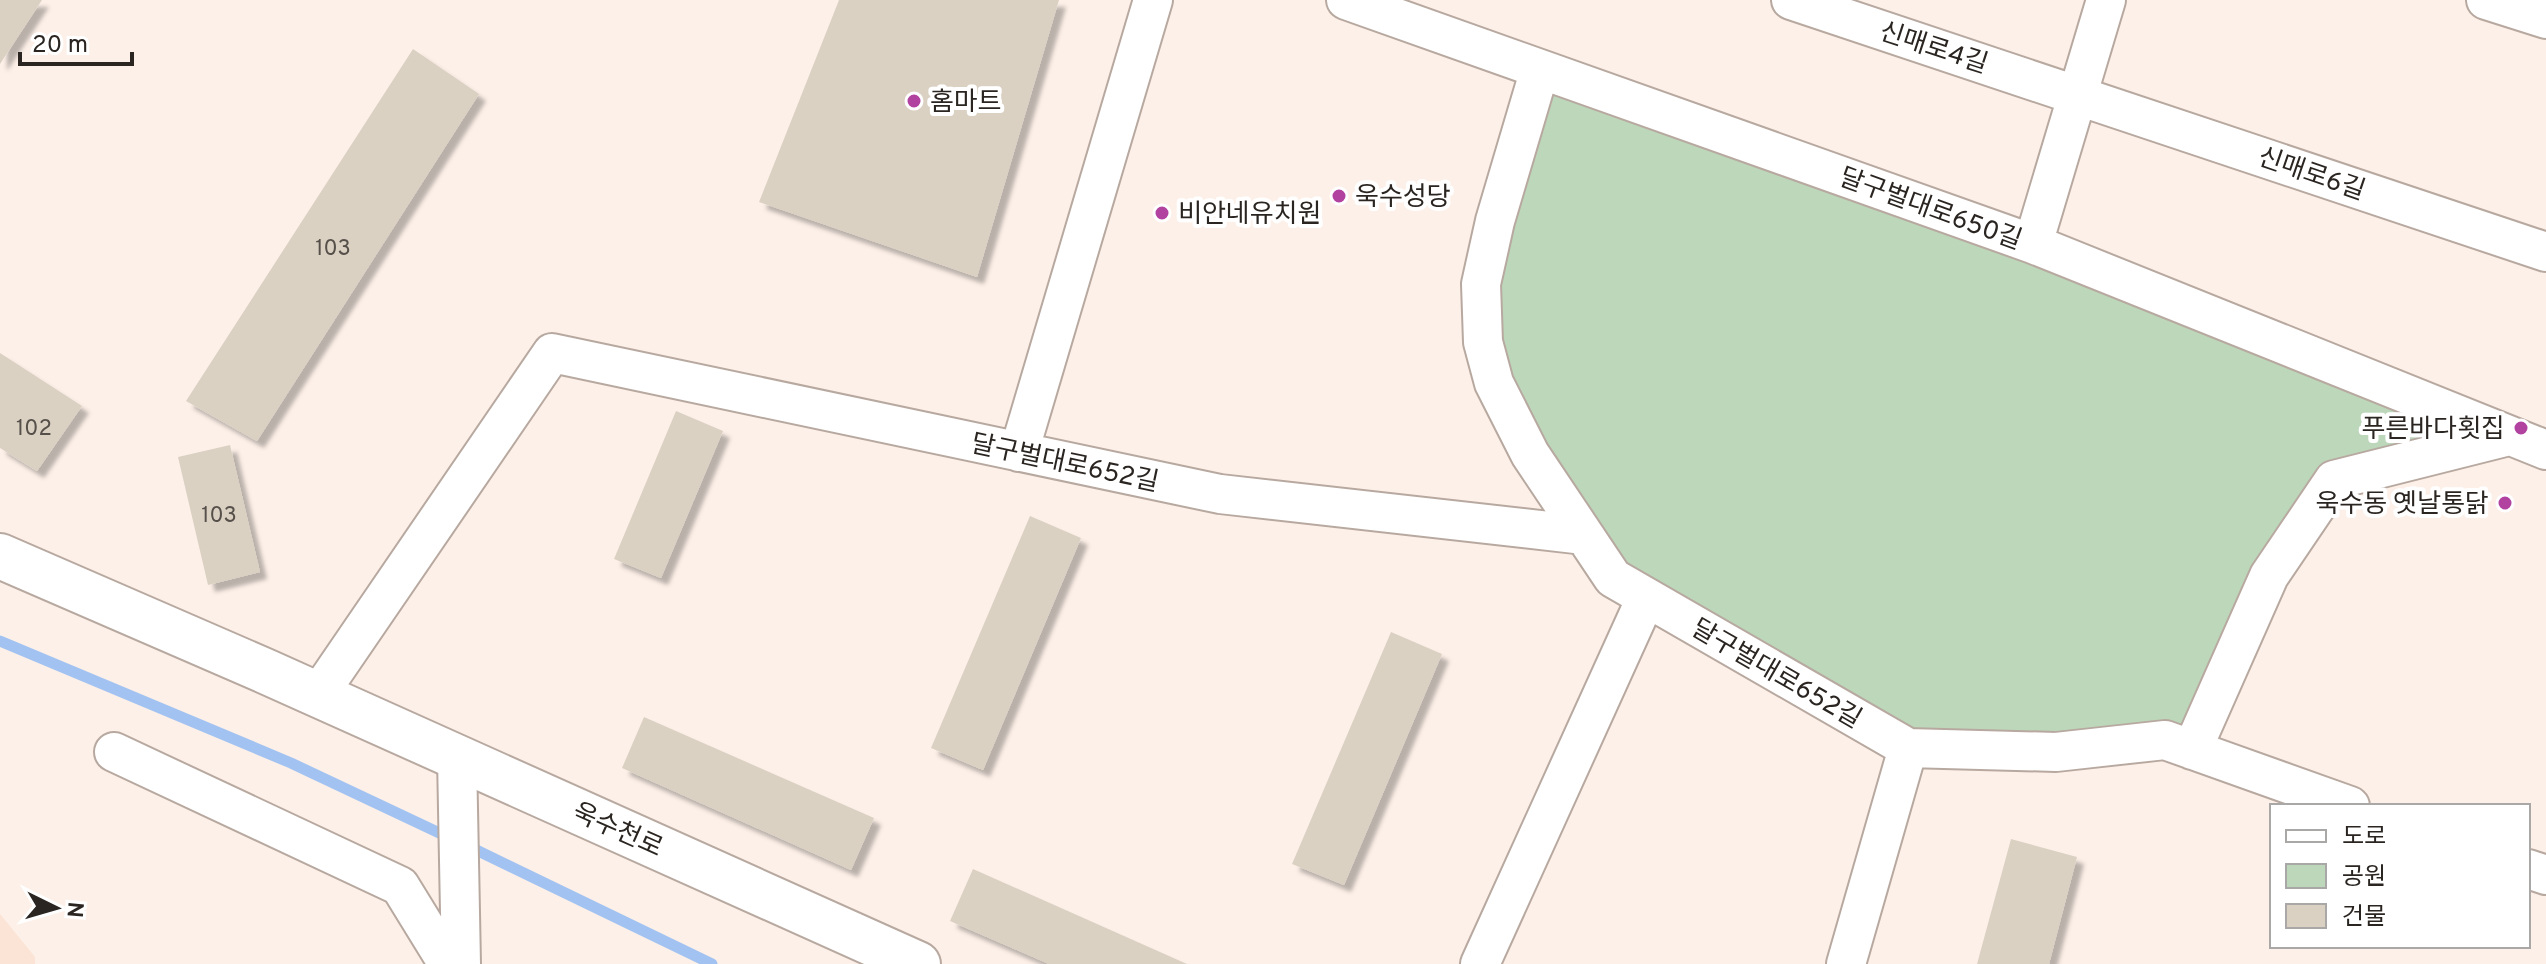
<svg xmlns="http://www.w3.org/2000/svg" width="2546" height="964" font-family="Overpass,'Noto Sans KR',sans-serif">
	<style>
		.built { fill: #fbe4d5 }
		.green { fill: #bdd7bb }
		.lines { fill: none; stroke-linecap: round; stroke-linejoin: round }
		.stream { stroke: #a2c3f1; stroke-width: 11 }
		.building { fill: #dbd1c3; filter: url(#shadow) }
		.street-casing { stroke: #b8a9a0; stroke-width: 42 }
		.secondary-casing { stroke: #b8a9a0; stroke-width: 48 }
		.street { stroke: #fff; stroke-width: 38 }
		.secondary { stroke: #fff; stroke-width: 44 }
		.poi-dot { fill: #b142a0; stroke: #fff; stroke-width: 3 }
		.labels { text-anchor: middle; stroke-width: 8; stroke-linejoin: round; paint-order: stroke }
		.number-label { font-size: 22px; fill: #56504a }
		.street-label { font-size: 26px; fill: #2a2521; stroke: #fff }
		.poi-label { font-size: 26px; fill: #2a2521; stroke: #fff; text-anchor: start }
	</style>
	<defs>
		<filter id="shadow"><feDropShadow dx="7" dy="7" stdDeviation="2" flood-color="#0004"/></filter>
	</defs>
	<rect width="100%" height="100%" fill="#fdf0e8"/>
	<path class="built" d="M0,914L35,957V964H0Z"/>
	<path class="green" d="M1540,69L2481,424L2334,480L2200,733L1908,748L1613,578L1483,342Z"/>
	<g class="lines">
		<path class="stream" d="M0,641L291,763L450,838
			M466,845L712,964"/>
	</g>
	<path class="building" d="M0,0H42L0,64Z
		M839,0H1059L977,277L759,202Z
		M413,49L479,94L257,441L186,401Z
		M0,353L82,406L37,471L0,448Z
		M676,411L723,431L661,578L614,559Z
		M230,445L260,572L208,585L178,457Z
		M1030,516L1081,538L983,770L931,748Z
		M1391,632L1442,654L1344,885L1292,864Z
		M644,717L874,818L851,870L622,768Z
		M2011,839L2077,857L2049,964H1977Z
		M973,869L1187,964H1049L950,921Z"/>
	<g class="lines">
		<defs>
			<path id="street" d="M1346,0L2033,244L2546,450
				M1791,0L2546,252
				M2486,0L2546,19
				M1540,69L1495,221L1481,284L1483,342L1494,383L1530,454L1613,578L1908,748L2056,752L2165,740L2350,806
				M2033,244L2106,0
				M1019,452L1153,0
				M318,695L552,353L1220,494L1584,535
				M2192,750L2269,576L2334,480L2509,436
				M114,752L400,886L448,964
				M457,757L461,964
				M2528,869L2546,875
				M1480,964L1646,598
				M1846,964L1908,748"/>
			<path id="secondary" d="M0,556L265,671L918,964"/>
		</defs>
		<use href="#street" class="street-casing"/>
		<use href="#secondary" class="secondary-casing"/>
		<use href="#street" class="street"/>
		<use href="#secondary" class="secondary"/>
	</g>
	<g class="poi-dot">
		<circle cx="914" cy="101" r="8"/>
		<circle cx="1339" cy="196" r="8"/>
		<circle cx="1162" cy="213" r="8"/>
		<circle cx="2521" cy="428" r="8"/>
		<circle cx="2505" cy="503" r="8"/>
	</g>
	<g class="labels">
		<g class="number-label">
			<text x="333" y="255">103</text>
			<text x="34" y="435">102</text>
			<text x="219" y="522">103</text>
		</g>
		<g class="street-label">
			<text transform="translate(1934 47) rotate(18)" y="9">신매로4길</text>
			<text transform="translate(2312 173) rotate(19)" y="9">신매로6길</text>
			<text transform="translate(1931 208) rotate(20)" y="9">달구벌대로650길</text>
			<text transform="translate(1065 462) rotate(12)" y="9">달구벌대로652길</text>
			<text transform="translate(1777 673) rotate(30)" y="9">달구벌대로652길</text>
			<text transform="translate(618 829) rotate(24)" y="9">욱수천로</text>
		</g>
		<g class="poi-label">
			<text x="930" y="110">홈마트</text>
			<text x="1355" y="205">욱수성당</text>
			<text x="1178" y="222">비안네유치원</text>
			<text x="2505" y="437" text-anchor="end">푸른바다횟집</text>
			<text x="2489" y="512" text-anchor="end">욱수동 옛날통닭</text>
		</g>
	</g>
	<rect x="2270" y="804" width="260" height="144" fill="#ffffff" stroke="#aaa8a6" stroke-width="2"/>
	<rect x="2286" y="830" width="40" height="12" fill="#ffffff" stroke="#aaa8a6" stroke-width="2"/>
	<text x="2342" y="844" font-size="24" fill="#2a2521">도로</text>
	<rect x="2286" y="864" width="40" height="24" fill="#bdd7bb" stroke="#aaa8a6" stroke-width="2"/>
	<text x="2342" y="884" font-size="24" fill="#2a2521">공원</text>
	<rect x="2286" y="904" width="40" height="24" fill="#dbd1c3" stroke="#aaa8a6" stroke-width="2"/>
	<text x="2342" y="924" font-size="24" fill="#2a2521">건물</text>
	<g transform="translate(56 908) rotate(95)" stroke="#ffffff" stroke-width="6" paint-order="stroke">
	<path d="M0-6L14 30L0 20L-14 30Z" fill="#2a2521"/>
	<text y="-12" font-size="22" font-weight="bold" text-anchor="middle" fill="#2a2521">N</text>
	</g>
	<path d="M20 52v12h112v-12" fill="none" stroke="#2a2521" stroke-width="4"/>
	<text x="32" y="52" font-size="24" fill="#2a2521" stroke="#ffffff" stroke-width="6" paint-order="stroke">20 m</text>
</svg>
